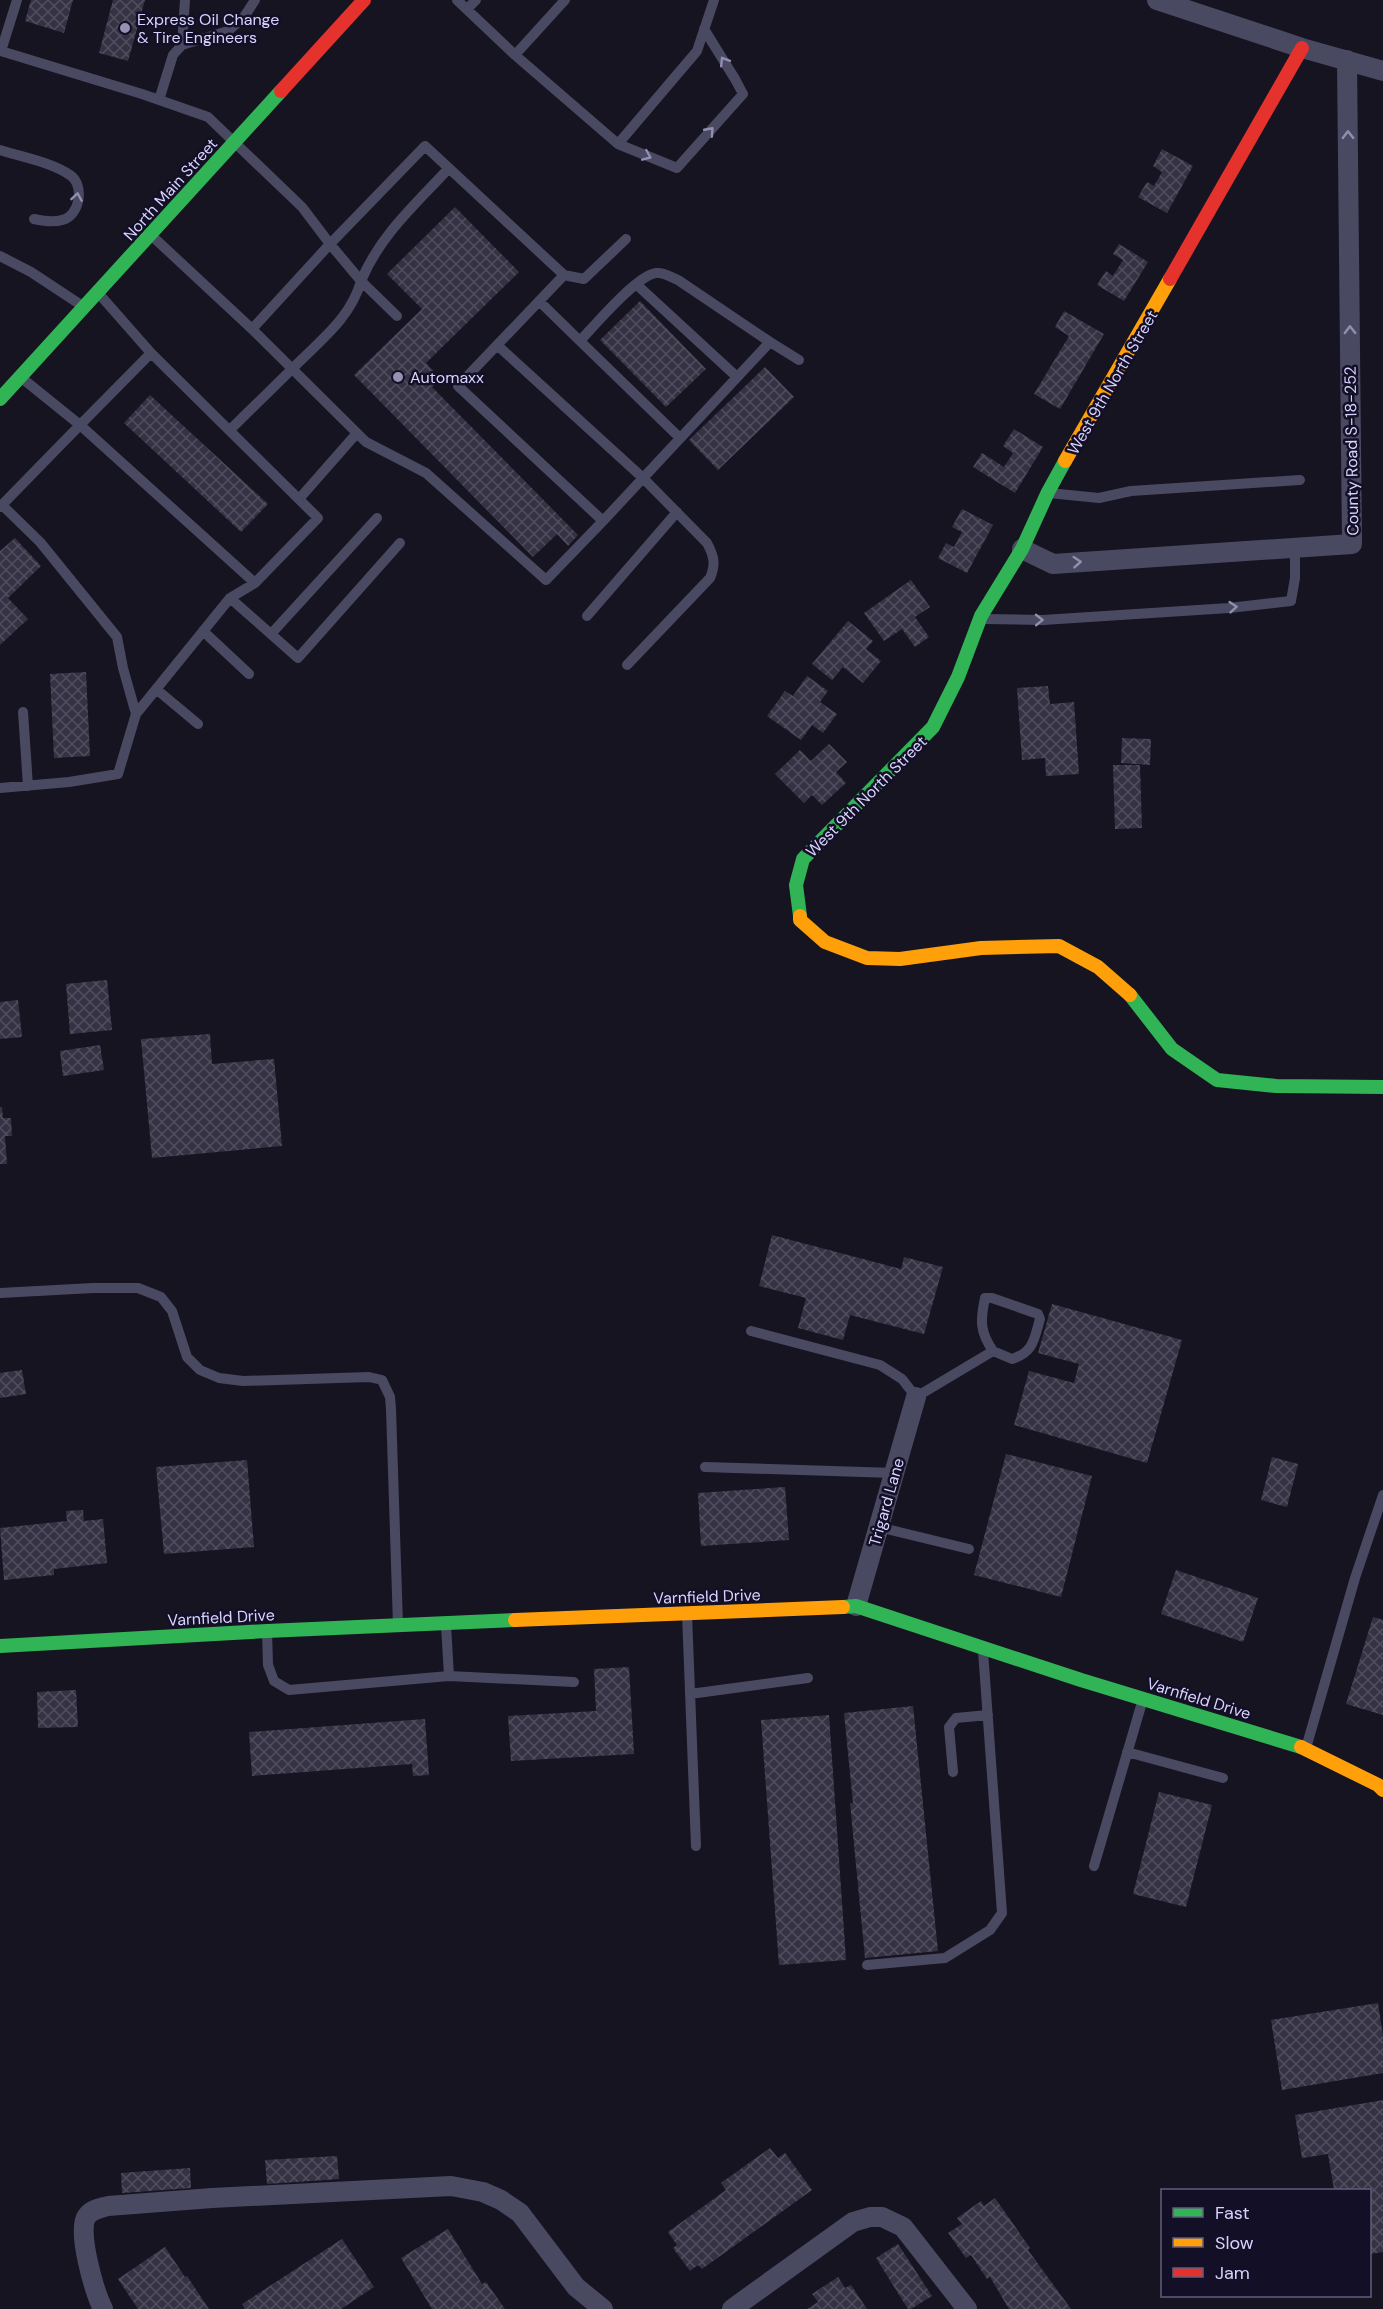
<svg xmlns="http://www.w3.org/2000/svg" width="1383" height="2309" font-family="'DM Sans',sans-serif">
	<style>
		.building { fill: url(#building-cross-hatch) }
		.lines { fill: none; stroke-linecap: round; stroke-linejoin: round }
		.lane { stroke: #4a4962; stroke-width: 10 }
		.street { stroke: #4a4962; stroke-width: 20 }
		.fast { stroke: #30b455; stroke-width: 14 }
		.slow { stroke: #ff9f0a; stroke-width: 14 }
		.jam { stroke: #e5322d; stroke-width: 14 }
		.oneway { stroke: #928eb0 }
		.poi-dot { fill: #9591b1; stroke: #130f26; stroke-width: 2 }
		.labels { text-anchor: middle; stroke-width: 5; stroke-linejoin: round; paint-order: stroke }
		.poi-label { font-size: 16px; fill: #d9d4ff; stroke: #130f26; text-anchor: start }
		.street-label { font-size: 16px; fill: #d9d4ff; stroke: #130f26 }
	</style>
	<defs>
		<pattern id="building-cross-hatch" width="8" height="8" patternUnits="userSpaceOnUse" patternTransform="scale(1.5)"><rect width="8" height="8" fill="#343243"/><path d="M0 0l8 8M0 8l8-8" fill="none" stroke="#514f5f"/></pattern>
	</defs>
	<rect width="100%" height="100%" fill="#161421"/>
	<path class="building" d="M31,0H73L64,33L25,21Z
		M113,0H145L128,61L99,53Z
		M1162,149L1193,166L1167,213L1138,197L1147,182L1154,186L1162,172L1153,166Z
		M455,207L519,272L426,363L441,379L432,387L578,535L568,546L557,534L533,557L354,375L422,309L387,274Z
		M1119,244L1148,262L1124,301L1097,285L1106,271L1113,276L1123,260L1113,254Z
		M640,301L706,369L666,407L600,340Z
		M1064,311L1104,334L1060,409L1034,394L1069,336L1055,327Z
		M765,367L794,397L718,470L689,440Z
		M150,395L268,504L241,532L124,423Z
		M1014,429L1043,447L1015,493L973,467L982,453L1004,467L1013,453L1003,446Z
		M962,509L993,525L967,573L938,558L946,543L954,547L962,532L952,527Z
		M15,538L41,566L8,598L28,619L0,645V551Z
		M911,580L930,607L915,617L929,637L915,647L902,629L884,641L864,613Z
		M848,621L873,641L866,649L881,661L863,683L843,667L832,680L812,664Z
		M86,672L90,756L54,758L50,674Z
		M807,676L828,691L820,702L837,714L823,733L812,725L801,740L767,716L785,691L793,696Z
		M1048,686L1050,704L1074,702L1079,774L1046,776L1045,758L1022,760L1017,688Z
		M1122,738L1151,739L1150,765L1121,763Z
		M829,744L847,762L836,772L846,783L822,805L812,795L804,803L775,774L800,750L811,761Z
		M1113,765H1140L1142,828L1115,829Z
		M107,980L112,1030L70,1034L66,984Z
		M18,1000L22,1037L0,1039V1002Z
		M210,1034L212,1064L274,1059L282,1146L152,1158L141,1039Z
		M100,1045L104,1070L63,1076L60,1051Z
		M0,1107H2L3,1118H11L12,1136H5L7,1164H0Z
		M772,1235L901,1269L904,1257L943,1267L924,1334L850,1315L843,1340L798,1328L806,1298L759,1286Z
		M1052,1304L1182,1340L1147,1463L1014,1425L1029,1371L1074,1383L1079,1364L1038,1353Z
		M22,1370L26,1394L0,1398V1373Z
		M1006,1454L1092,1476L1061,1597L974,1575Z
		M1272,1457L1298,1464L1287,1507L1261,1500Z
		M247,1460L254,1547L164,1554L156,1467Z
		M785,1487L789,1540L701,1546L698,1493Z
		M83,1510L84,1521L103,1519L107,1563L54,1569V1575L4,1580L0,1528L67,1521L66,1511Z
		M1176,1570L1258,1598L1243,1642L1161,1614Z
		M1373,1617L1383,1620V1715L1346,1704Z
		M629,1667L634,1754L511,1761L508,1716L596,1711L594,1669Z
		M76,1690L78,1727L38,1728L37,1692Z
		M913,1706L938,1951L865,1958L850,1803H853L844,1713Z
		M829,1715L846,1960L779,1965L761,1720Z
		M425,1719L429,1775L413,1776L412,1764L252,1776L249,1732Z
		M1159,1792L1212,1805L1186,1907L1133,1894Z
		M1378,2003L1383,2036V2073L1282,2090L1271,2020Z
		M1383,2100V2252L1370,2254V2190H1334L1328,2154L1302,2158L1295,2115Z
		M770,2148L778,2158L785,2153L812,2190L702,2269L698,2265L690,2271L673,2248L677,2245L668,2232L726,2190L721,2183Z
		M337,2156L339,2179L267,2184L265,2160Z
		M190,2168L191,2188L122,2193L121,2173Z
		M995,2198L1030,2248L1028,2250L1071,2309H1009L990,2277L987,2279L971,2255L966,2258L948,2233L962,2224L957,2218L981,2201L984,2206Z
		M448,2229L482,2284L486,2282L505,2309H432L401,2258Z
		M342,2239L374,2287L341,2309H245L242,2304Z
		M898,2244L932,2296L911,2309H908L876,2258Z
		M165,2247L185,2277L187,2276L209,2309H138L118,2279Z
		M838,2277L845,2288L851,2285L867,2309H807L818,2302L812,2294Z"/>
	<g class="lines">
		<path class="lane" d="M17,0L1,51L142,94L208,117L302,207L330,244L425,146L564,275L458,386L603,521L546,580L426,473L366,442L252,329L330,244L361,281C351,317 322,339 296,365C274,387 252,408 230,430
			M457,0L515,55L618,144L677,168L743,94L735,79L704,29
			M467,9L476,0
			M182,45L185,0
			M515,55L565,0
			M159,100L173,55L182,45L228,31L244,17L255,0
			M618,144L697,51L714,0
			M0,150C22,157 51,162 70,175C85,185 80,216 62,220C53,223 43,221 34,219
			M151,235L252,329
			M0,256L31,272L81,305
			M564,275L584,279L626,239
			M636,284L737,377
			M100,295L151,353
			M539,301L580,341C594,326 637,275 656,273C664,272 671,277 678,280L770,342
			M397,316L361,281C380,235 416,204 449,168
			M580,341L680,438
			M497,345L643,478L707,543C714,556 716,564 710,578L627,665
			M1049,493L1099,498L1131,491L1300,480
			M299,499L357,433
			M0,507L80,425L255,583L318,518L151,353L80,425L23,379
			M603,521L770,342L799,360
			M255,583L230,598L298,658L400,543
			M587,616L677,512
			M984,619L1043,620L1229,608L1291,601L1295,578V547
			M203,631L249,674
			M271,634L377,518
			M156,689L198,724
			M23,712L28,786
			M136,714L230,598
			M0,788L69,782L118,774L136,714L123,668L117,637L40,542L2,505
			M0,1293L93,1288H138L161,1297L172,1311L187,1357L200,1370L219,1378L243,1381L369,1377L382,1380L390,1397L391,1409L398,1625
			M751,1331L880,1365L902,1379L916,1397L993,1351L1012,1359C1034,1352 1034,1339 1040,1319L1038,1314L992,1298H985C980,1321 980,1332 993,1351
			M705,1467L894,1473
			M878,1527L969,1549
			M687,1614L696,1846
			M446,1625L449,1676
			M267,1631L268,1665L274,1681L289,1690L449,1676L574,1682
			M690,1694L808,1678
			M1306,1748L1355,1578L1383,1495
			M1127,1752L1223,1778
			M953,1772L949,1727L956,1718L988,1715
			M1094,1866L1143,1699
			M867,1965L945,1958L990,1930L1002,1913L983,1651"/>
		<path class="street" d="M1157,0L1302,48L1383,71
			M1022,549L1053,564L1352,544L1347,60
			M856,1606L916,1397
			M103,2309C95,2293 76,2230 87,2216C92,2209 101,2208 108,2206L212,2198L451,2186L483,2192L501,2200L520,2213L576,2287L603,2309
			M732,2309L853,2222L870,2217H882L903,2227L967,2309"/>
		<path class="fast" d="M0,399L281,91
			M800,916L796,885L803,859L933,727L958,677L981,616L1022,549L1048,492L1065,461
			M1130,995L1172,1049L1217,1080L1276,1086L1383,1087
			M843,1607L856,1606L1081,1680L1301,1747
			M0,1646L267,1631L515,1620"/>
		<path class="slow" d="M1065,461L1170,279
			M800,916V920L825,942L867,958L900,959L981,948L1059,946L1098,967L1130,995
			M515,1620L843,1607
			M1301,1747L1378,1785L1383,1790"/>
		<path class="jam" d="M281,91L364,0
			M1170,279L1302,48"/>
	</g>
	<defs><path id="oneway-chevron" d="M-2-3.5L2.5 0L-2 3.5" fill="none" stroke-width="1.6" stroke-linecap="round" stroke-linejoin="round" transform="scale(1.5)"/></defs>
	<g class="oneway">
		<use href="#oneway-chevron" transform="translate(724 61) rotate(-122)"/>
		<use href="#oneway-chevron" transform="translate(710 131) rotate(-48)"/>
		<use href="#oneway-chevron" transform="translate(1348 135) rotate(-91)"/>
		<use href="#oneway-chevron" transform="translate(647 156) rotate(23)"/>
		<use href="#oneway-chevron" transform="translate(77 197) rotate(-81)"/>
		<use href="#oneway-chevron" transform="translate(1350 330) rotate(-91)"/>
		<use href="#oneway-chevron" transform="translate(1077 562) rotate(-4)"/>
		<use href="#oneway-chevron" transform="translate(1233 607) rotate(-5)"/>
		<use href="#oneway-chevron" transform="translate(1039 620) rotate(-1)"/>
	</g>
	<g class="poi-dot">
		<circle cx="125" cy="28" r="6"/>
		<circle cx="398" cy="377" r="6"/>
	</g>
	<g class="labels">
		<g class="poi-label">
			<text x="137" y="25">Express Oil Change<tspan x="137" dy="18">&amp; Tire Engineers</tspan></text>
			<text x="410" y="383">Automaxx</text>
		</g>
		<g class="street-label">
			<text transform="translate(170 189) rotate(-48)" y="6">North Main Street</text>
			<text transform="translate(1112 382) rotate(-60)" y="6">West 9th North Street</text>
			<text transform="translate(1351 451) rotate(-91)" y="6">County Road S-18-252</text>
			<text transform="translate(866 796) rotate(-45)" y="6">West 9th North Street</text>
			<text transform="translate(886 1502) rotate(-74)" y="6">Trigard Lane</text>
			<text transform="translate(707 1596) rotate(-2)" y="6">Varnfield Drive</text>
			<text transform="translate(221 1617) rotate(-3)" y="6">Varnfield Drive</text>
			<text transform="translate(1199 1698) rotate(17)" y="6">Varnfield Drive</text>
		</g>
	</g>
	<rect x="1161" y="2189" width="210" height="108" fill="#130f26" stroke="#625e7d" stroke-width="1.5"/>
	<rect x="1173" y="2208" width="30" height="9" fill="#30b455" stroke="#625e7d" stroke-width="1.5"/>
	<text x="1215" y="2219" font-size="18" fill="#d9d4ff">Fast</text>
	<rect x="1173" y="2238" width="30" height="9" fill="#ff9f0a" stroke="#625e7d" stroke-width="1.5"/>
	<text x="1215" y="2249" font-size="18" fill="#d9d4ff">Slow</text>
	<rect x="1173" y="2268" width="30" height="9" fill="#e5322d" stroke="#625e7d" stroke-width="1.5"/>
	<text x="1215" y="2279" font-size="18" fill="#d9d4ff">Jam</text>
</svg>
